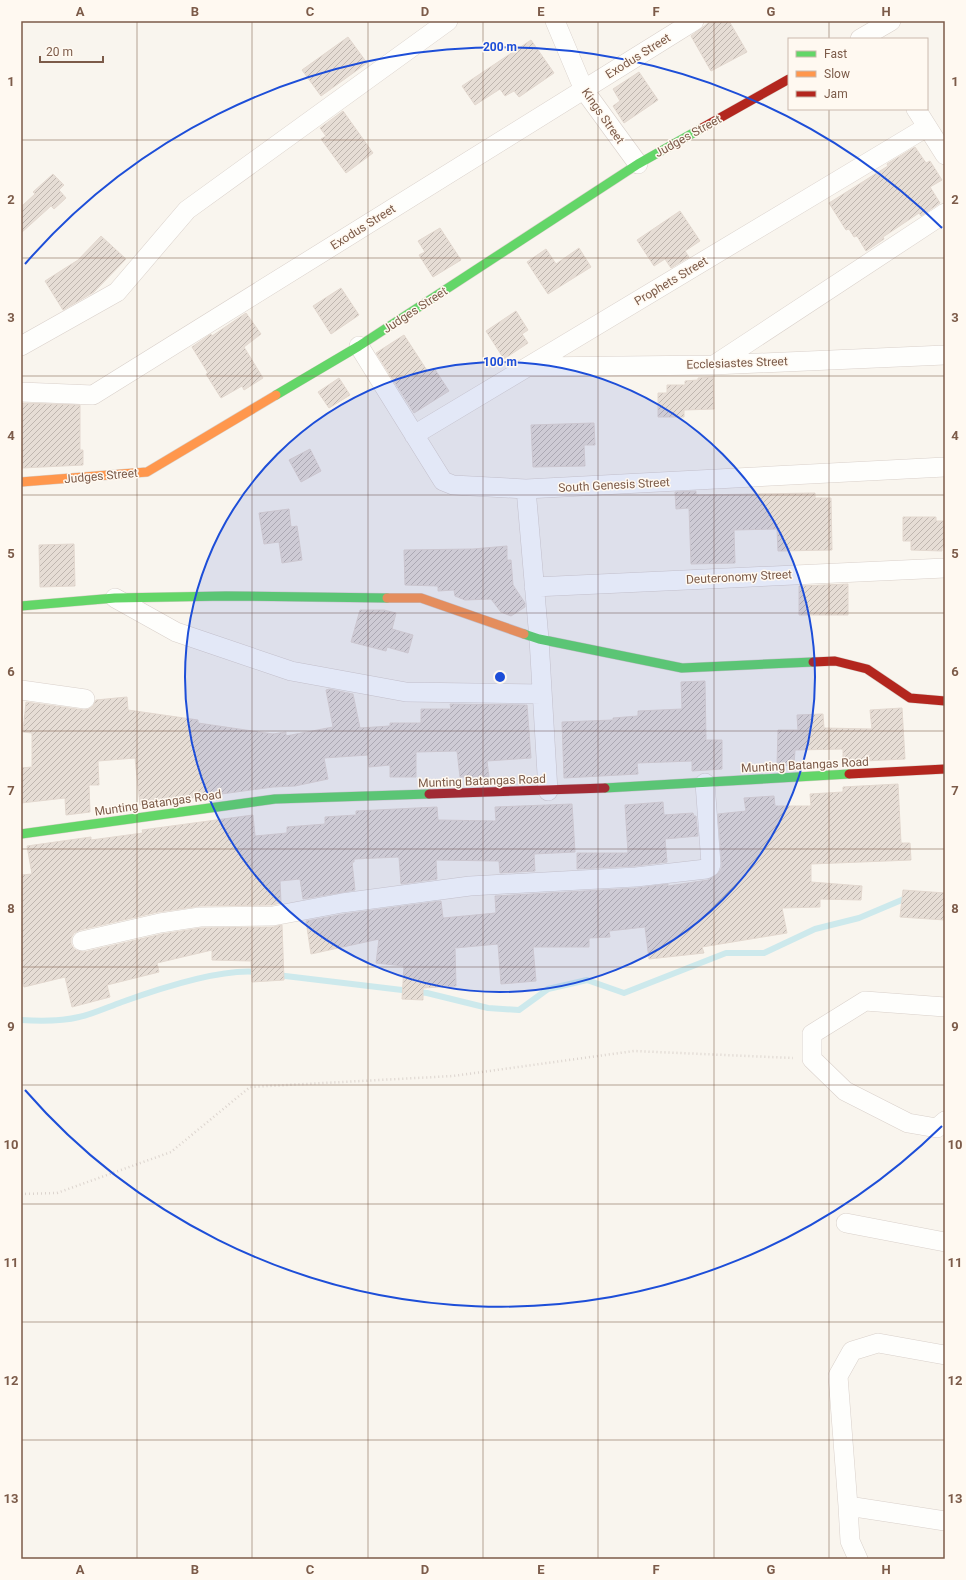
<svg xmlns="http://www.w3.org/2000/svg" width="966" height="1580" font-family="Roboto,sans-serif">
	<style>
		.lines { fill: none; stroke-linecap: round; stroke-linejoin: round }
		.stream { stroke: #cde9ec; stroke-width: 6 }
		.building { fill: url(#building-hatch); stroke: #e3d8cf }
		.street-casing { stroke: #d9d0ca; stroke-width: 20 }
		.fast-casing { stroke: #d9d0c9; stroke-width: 10 }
		.slow-casing { stroke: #d9d0c9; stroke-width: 10 }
		.jam-casing { stroke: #d9d0c9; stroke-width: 10 }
		.path { stroke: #dcd4ce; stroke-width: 2.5; stroke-dasharray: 1 3; stroke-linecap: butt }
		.street { stroke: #fefefc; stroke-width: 19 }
		.fast { stroke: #63d668; stroke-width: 9 }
		.slow { stroke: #ff974d; stroke-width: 9 }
		.jam { stroke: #b3261e; stroke-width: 9 }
		.grid { fill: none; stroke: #7c5b49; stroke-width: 1; stroke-opacity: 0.55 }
		.ring { fill: none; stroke: #1d4ed8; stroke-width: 2 }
		.labels { text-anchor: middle; stroke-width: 3; stroke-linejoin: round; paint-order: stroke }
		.street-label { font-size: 12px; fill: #7c5b49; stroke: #fff9f1 }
		.centre { fill: #1d4ed8; stroke: #fff9f1; stroke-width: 2 }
		.ring-label { font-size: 12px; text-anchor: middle; font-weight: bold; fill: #1d4ed8; stroke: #fff9f1; stroke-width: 3; stroke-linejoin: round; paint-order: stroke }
		.neatline { fill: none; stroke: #7c5b49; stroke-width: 1.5 }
		.grid-label { font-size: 13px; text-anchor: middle; font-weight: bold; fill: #7c5b49 }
	</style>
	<defs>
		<pattern id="building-hatch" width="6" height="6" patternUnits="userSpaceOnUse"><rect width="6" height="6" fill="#e6ddd5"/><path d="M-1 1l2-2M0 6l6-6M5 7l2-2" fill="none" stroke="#bfb6af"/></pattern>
	</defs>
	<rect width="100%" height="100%" fill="#f9f5ee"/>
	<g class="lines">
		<path class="stream" d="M277,975L427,993L488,1008L519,1010L548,989L587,980L624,993L726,953H764L815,929L859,918L904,899H908
			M21,1020C37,1021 63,1021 79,1017C93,1014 108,1007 122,1002C158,989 221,968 258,972"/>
	</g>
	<path class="building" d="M711,21H729L747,52L711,71L691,36Z
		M348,37L367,63L321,96L302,70Z
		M531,40L554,73L519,97L514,91L505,96L500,89L475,105L462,86Z
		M639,72L658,100L624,123L613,106L620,101L613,89Z
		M343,111L373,153L346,173L321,139L326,136L320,128Z
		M915,147L926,163L930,161L942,180L930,187L940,203L921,216L919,213L883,237L884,239L866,251L857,236L854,237L849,229L846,230L829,203L888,166L887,164Z
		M53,174L64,185L59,190L66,198L54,209L51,206L21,233V207L35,194L33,192Z
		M680,211L700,241L685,251L689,257L671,268L665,259L654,266L637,240Z
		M440,228L461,260L433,277L419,255L425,252L418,241Z
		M101,236L126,259L94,292L63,310L45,281L78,260Z
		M579,248L591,267L548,294L527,262L546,249L556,264Z
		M341,288L359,315L331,334L313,306Z
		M516,311L528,330L522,334L528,343L504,359L486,331Z
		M246,313L261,334L244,347L263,378L244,390L242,386L221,398L206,374L208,373L192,347L211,334L212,336Z
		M404,335L428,372L434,368L449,391L414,413L376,353Z
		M713,377L714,409L684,410V417H658V393H667V385H685V381L698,380V378Z
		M339,378L350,395L329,408L318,392Z
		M21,403L80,405V450H83V465L22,468Z
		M594,423L595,445H584L585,466L533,467L531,425Z
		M310,449L321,471L301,482L289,460Z
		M696,491V495L815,493V498H831L832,550L778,551L777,529L734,530L735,563L691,564L689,508L676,509L675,492Z
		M289,509L291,527L297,526L302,560L282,563L279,542L264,544L259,513Z
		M903,517H936V521H945V547H942V551L911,550V541H903Z
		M74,544L75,586L40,587L39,545Z
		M507,546V560H511L513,585L525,603V607L511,616L501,612L491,599L465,600L455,596L454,590L438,591V586L405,585L404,550L473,549Z
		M848,584V615H799V586Z
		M360,610H384L396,613L392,629L413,635L408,653L387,647L386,651L351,642Z
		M705,681L706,740H722V769L692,771V761L637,763L638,774L564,778L562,722L613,720V718L638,716V711L682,709L681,682Z
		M329,689L353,694L360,728L390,726V723H421V709H451L450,704L527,705L531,758L487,761L489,777H460L457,751L416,752V777H390V765L369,767L368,755L324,758L328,779L295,786L273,787L140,805L135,758L98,761L99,785H89L90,812L66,815L65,798L21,803V768L32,767V733L23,732L26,702L84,710L89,709L93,706L96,700L127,697L128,710L198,720V723L273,734L286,732V736L333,727L326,690Z
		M902,708L905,759L843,762V749L795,750L794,765L777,766L778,730H798L797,715L823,714L824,728L872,729L870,710Z
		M898,784L901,843H910L911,860L811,864V882L862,886L861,900L820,899V907L782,908L787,933L702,947L704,953L649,959L645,927L609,931L610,937L589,938V947H533L536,981L501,984L498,944L455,948L456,986L423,988V1000L402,999L404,966L376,963L379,939L311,954L306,921L344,914L441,901L443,918L496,913L495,896L637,888L668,884V886L708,880L718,874L722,867L718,814L746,811L744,798L774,796L775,806H811L810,794L843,792V787Z
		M663,802L664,815L693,813L694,816H696L698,836L665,839L667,862L635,866L577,869V853H628L625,805Z
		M572,804L575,852L534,854L535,871L500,873L499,861L436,860L437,879L401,884L399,857L354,859V862H352L355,890L303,899L300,879L280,881L281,903L272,905L200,906L158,912L80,930L74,933L71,938V944L74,949L78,951L84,952L162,934L201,928L273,927L282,925L284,980L252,982L251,961L212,960V950L157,963L159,972L107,985L110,997L72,1007L65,977L24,987L21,976V875L32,874L27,846L91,837V840L143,833L142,830L253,815L255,836L287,833V827L325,824V817L356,815V811L437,807L438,820L496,821L495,807Z
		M903,890L945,893V920L900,917Z"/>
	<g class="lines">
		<defs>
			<path id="street" d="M555,21L584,90L638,164
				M860,39L891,21
				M916,109L945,155
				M21,346L117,292L187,210L448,21
				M359,346L443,481L453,485L526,489L945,467
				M714,365L945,213
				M531,367L713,365L945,355
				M21,392L93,395L694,21
				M414,435L927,127
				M526,489L539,639L548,791
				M534,587L945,568
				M115,598L176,632L291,671L406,692L542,694
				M21,690L85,699
				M82,941L160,923L200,917L273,916L342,903L470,886L636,877L706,869L710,867L711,864L705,783
				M945,1007L865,1001L812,1034V1059L845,1091L908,1123L937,1128L945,1121
				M846,1223L945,1242
				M945,1355L878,1343L852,1351L838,1376L848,1506L945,1521
				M848,1506L850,1541L858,1559"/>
			<path id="fast" d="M276,395L359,346L638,164L702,128
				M21,606L115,598L226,596L387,598
				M524,634L539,639L682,668L813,662
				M605,788L849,774
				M21,834L275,799L429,794"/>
			<path id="slow" d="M21,482L147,472L276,395
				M387,598H421L524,634"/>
			<path id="jam" d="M702,128L789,79
				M813,662L835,661L867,669L910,698L945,701
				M849,774L945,769
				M429,794L605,788"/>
		</defs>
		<use href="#street" class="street-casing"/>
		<use href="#fast" class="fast-casing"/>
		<use href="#slow" class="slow-casing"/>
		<use href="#jam" class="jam-casing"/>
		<path class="path" d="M21,1194L57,1193L171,1152L250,1087L453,1076L634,1051L793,1058"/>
		<use href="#street" class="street"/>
		<use href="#fast" class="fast"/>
		<use href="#slow" class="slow"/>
		<use href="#jam" class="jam"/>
	</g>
	<path class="grid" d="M137,21V1559M252,21V1559M368,21V1559M483,21V1559M598,21V1559M714,21V1559M829,21V39M829,109V1559M21,140H945M21,258H945M21,376H945M21,495H945M21,613H945M21,731H945M21,849H945M21,967H945M21,1085H945M21,1204H945M21,1322H945M21,1440H945"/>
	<circle cx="500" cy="677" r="315" fill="#1d4ed8" fill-opacity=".12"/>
	<g class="ring">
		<circle cx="500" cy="677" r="315"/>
		<path d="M942 1126A630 630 0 0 1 25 1090M25 264A630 630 0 0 1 942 228"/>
	</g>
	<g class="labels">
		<g class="street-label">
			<text transform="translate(638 56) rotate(-32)" y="4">Exodus Street</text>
			<text transform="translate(603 116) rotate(55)" y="4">Kings Street</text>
			<text transform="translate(688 136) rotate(-29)" y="4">Judges Street</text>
			<text transform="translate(363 227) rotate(-32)" y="4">Exodus Street</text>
			<text transform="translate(671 281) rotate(-31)" y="4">Prophets Street</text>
			<text transform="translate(415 310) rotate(-33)" y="4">Judges Street</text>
			<text transform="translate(737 363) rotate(-2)" y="4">Ecclesiastes Street</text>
			<text transform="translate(101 476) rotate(-5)" y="4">Judges Street</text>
			<text transform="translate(614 485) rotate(-3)" y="4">South Genesis Street</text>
			<text transform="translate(739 577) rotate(-3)" y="4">Deuteronomy Street</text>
			<text transform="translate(805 765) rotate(-3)" y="4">Munting Batangas Road</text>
			<text transform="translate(482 781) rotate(-2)" y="4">Munting Batangas Road</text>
			<text transform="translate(158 803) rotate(-8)" y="4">Munting Batangas Road</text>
		</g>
	</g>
	<circle cx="500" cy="677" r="6" class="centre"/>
	<g class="ring-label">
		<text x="500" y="51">200 m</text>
		<text x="500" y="366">100 m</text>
	</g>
	<rect width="966" height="1580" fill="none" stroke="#fff9f1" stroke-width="44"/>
	<rect x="788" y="38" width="140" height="72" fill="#fff9f1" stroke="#cbbaae"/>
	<rect x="796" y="51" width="20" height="6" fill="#63d668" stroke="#cbbaae"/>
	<text x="824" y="58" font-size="12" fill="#7c5b49">Fast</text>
	<rect x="796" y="71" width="20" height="6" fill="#ff974d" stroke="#cbbaae"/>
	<text x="824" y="78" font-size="12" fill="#7c5b49">Slow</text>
	<rect x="796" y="91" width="20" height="6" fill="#b3261e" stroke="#cbbaae"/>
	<text x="824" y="98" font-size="12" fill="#7c5b49">Jam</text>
	<path d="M40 56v6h63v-6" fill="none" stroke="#7c5b49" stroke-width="2"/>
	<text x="46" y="56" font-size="12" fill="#7c5b49" stroke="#fff9f1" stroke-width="3" paint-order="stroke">20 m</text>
	<rect x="22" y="22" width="922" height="1536" class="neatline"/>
	<g class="grid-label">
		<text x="80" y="16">A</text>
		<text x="195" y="16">B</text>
		<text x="310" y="16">C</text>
		<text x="425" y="16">D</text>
		<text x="541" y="16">E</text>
		<text x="656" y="16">F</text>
		<text x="771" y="16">G</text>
		<text x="886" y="16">H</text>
		<text x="11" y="86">1</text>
		<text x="955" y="86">1</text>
		<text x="11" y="204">2</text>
		<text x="955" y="204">2</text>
		<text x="11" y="322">3</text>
		<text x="955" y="322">3</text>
		<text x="11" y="440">4</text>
		<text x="955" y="440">4</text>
		<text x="11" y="558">5</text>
		<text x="955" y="558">5</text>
		<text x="11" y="676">6</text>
		<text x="955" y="676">6</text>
		<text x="11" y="795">7</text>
		<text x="955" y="795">7</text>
		<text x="11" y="913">8</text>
		<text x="955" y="913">8</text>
		<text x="11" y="1031">9</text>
		<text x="955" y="1031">9</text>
		<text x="11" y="1149">10</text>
		<text x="955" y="1149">10</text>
		<text x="11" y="1267">11</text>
		<text x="955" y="1267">11</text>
		<text x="11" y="1385">12</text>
		<text x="955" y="1385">12</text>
		<text x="11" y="1503">13</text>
		<text x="955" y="1503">13</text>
		<text x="80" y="1574">A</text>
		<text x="195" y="1574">B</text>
		<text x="310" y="1574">C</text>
		<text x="425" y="1574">D</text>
		<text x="541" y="1574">E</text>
		<text x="656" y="1574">F</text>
		<text x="771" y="1574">G</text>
		<text x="886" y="1574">H</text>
	</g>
</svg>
